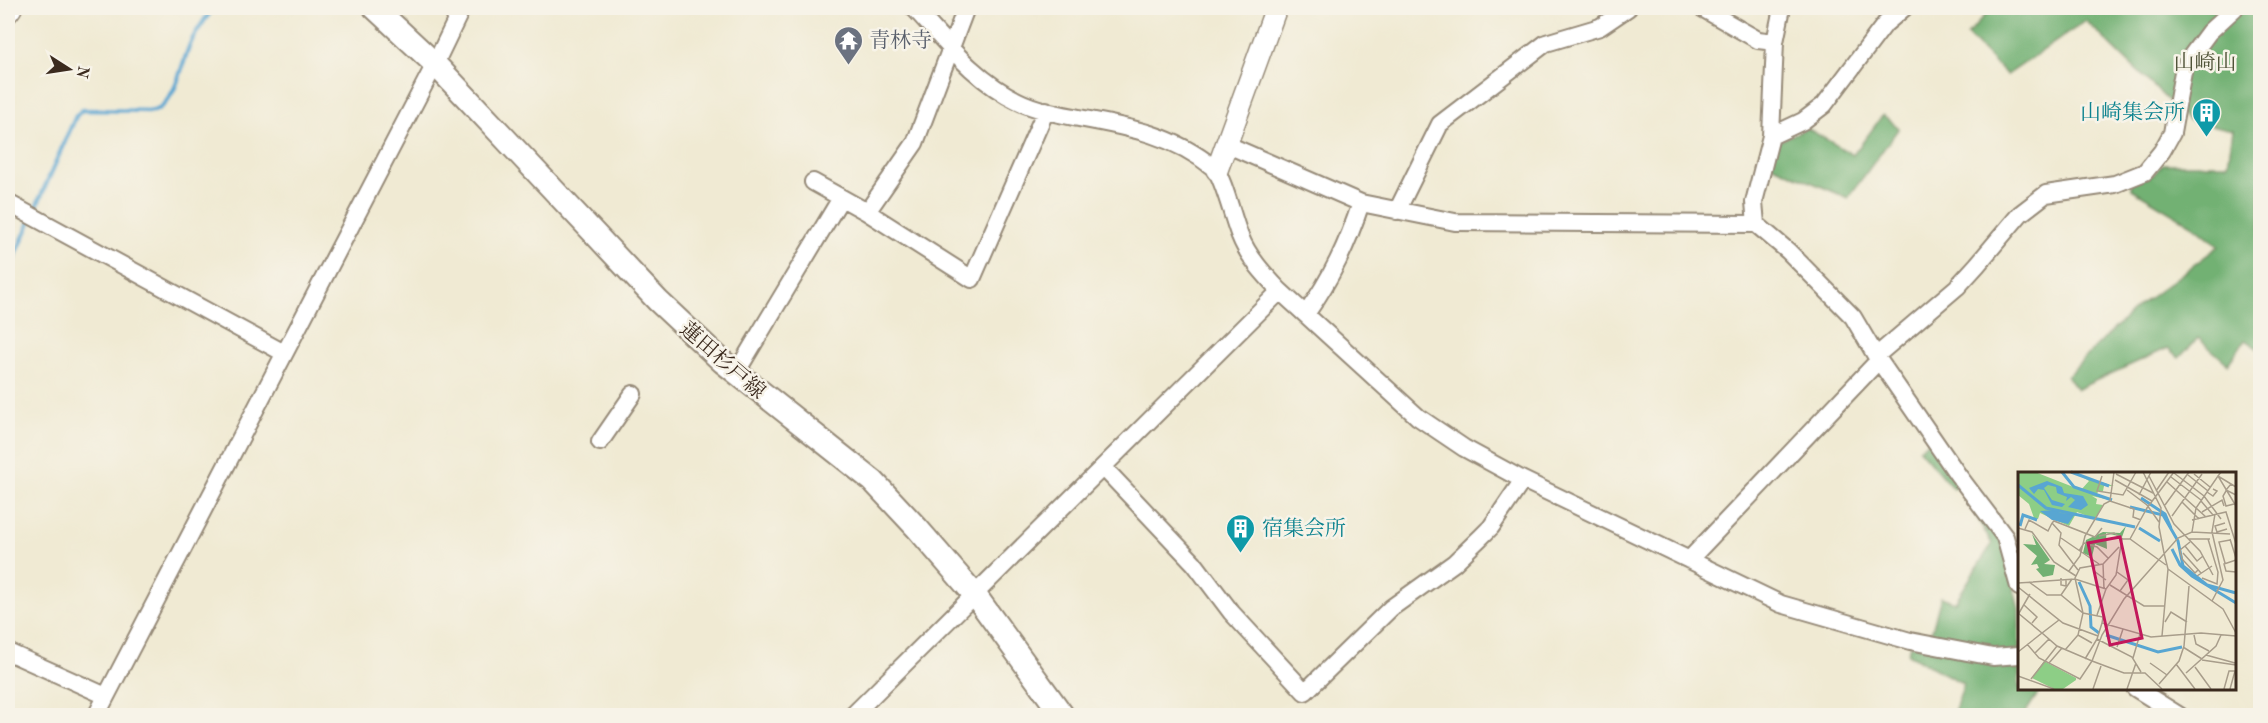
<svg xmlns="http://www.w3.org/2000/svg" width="2268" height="723" font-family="'Old Standard TT','Noto Serif JP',serif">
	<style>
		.forest { fill: #72b173; stroke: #566e48; stroke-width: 1.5 }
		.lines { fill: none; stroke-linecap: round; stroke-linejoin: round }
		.stream { stroke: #58a6d2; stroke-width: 4.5 }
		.minor-casing { stroke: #968a78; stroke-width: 20 }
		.tertiary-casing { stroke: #968a78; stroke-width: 24 }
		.secondary-casing { stroke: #968a78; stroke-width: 26 }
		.minor { stroke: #fff; stroke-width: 16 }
		.tertiary { stroke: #fff; stroke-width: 21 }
		.secondary { stroke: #fff; stroke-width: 22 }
		.labels { text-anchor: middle; stroke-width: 5; stroke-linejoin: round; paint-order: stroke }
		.worship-label { font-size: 21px; fill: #5b616d; stroke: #f7f3e8; text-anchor: start }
		.park-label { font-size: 21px; fill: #505338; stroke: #f7f3e8 }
		.culture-label { font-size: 21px; fill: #0d838f; stroke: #f7f3e8; text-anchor: end }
		.street-label { font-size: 21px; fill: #3b2a1e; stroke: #f7f3e8 }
		.inset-river { fill: none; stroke: #58a6d2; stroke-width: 3 }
		.inset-road { fill: none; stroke: #a89d8b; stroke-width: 1.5 }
		.view { fill: #c2185b; fill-opacity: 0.15; stroke: #c2185b; stroke-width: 3 }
		.inset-edge { fill: none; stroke: #3b2a1e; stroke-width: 3 }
	</style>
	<rect width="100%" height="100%" fill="#f7f3e8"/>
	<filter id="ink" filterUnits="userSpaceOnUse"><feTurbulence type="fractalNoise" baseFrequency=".0167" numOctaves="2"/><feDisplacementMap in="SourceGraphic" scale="12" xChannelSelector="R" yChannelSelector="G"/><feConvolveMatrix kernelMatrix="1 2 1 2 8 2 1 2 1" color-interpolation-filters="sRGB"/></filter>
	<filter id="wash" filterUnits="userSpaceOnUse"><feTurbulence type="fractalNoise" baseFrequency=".008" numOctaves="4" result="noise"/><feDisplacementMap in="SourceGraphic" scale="24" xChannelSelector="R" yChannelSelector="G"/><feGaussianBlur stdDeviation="1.35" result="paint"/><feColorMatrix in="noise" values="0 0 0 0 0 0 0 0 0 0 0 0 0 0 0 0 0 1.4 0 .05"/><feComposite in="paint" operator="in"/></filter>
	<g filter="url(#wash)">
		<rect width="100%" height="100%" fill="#f0ead3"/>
		<path class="forest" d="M1992,8H2260V350L2245,340L2228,364L2198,338L2179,358L2168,348L2077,389L2067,376L2131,312L2219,246L2197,228L2132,189V183L2153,175L2163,164H2228L2233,130L2188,120L2086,21L2007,75L1967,35Z
			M1883,115L1899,128L1848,198L1771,165L1777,142L1807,128L1853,155Z
			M1930,440L2002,542L2019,609V688L2041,689L2024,715H1953L1964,684L1908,654L1910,645L1927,648L1941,597L1955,602L1992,544L1976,516L1978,512L1957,485L1953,489L1919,449Z"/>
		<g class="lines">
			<path class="stream" d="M34,212L76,116L82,110L154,111C178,101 181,62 192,40C198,29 206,18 213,8
				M8,272L31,220"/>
		</g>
	</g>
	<g filter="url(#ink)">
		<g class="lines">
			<defs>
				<path id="minor" d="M914,8C946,42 974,80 1018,101C1036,110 1059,114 1079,118C1129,127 1174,135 1214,168C1223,176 1234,223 1240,236C1248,257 1265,275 1280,291L1418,417L1464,448L1523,480L1781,604L1910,641L1993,657L2019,655
					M1702,8L1758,40L1775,42
					M1782,8L1775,42L1771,136L1754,202L1756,224L1788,251L1853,317L1876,356L1958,475L2005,537L2019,587
					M1771,136L1803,121L1824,105L1885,24L1904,8
					M1228,145L1361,203L1455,222L1756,224
					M813,182L867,212L972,279L1046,110
					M8,203L284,353
					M1397,211L1440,124L1546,43L1600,27L1628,8
					M867,212L915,143L966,8
					M1306,314C1332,277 1347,245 1361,203
					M1876,356L1957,287L1977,265L2020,214L2046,194L2115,184L2145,172L2162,151L2172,133L2183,72L2189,59L2209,32L2235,8
					M736,373L841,198
					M600,442L633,394
					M1103,467L1194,563L1231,612L1305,692L1391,608L1454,563L1481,537L1491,527L1523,480
					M1689,560L1879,360
					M8,652L106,696
					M2135,688L2180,716
					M96,716L435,64L462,8
					M852,716L1280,291"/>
				<path id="tertiary" d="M8,12L11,8
					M1217,170L1276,8"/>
				<path id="secondary" d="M375,8L435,64L658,301L723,362L873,481L917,528L975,595L1063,716"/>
			</defs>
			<use href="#minor" class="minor-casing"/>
			<use href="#tertiary" class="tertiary-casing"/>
			<use href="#secondary" class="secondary-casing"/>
			<use href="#minor" class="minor"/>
			<use href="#tertiary" class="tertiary"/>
			<use href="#secondary" class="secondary"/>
		</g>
	</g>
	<defs>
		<symbol id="temple-pin" viewBox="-11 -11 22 30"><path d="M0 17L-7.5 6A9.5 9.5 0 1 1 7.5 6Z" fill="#6b7280" stroke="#f7f3e8"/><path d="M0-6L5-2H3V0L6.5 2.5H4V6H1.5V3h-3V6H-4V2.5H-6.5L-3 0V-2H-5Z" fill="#fff"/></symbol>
		<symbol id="building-pin" viewBox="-11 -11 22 30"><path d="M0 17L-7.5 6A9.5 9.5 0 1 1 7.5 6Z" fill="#0f9aa8" stroke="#f7f3e8"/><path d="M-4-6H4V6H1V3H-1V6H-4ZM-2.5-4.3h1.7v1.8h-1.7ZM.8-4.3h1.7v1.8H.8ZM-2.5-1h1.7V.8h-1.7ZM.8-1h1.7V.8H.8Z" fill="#fff"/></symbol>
	</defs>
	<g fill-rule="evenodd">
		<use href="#temple-pin" x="832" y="24" width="33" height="45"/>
		<use href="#building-pin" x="2190" y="96" width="33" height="45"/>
		<use href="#building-pin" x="1224" y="512" width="33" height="45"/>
	</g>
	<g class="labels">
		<g class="worship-label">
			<text x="869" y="47">青林寺</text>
		</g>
		<g class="park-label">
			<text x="2205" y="69">山崎山</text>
		</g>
		<g class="culture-label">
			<text x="2185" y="119">山崎集会所</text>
			<text x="1262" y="535" text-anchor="start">宿集会所</text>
		</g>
		<g class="street-label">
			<text transform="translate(723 360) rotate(41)" y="7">蓮田杉戸線</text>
		</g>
	</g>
	<g transform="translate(2018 472)">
		<rect width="218" height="218" fill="#f0ead3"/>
		<path d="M0,0H17L63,18L71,9L63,4L96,14H86L85,19H80L79,23L92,28L74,24L79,27L78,32L85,33L77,47L59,40L51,54L22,41L20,47L16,46L11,32L0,23ZM26,189L58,206V208L45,217H36L14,206Z" fill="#8dce86"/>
		<path d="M108,54L104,65L88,61L89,77L77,72L74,85L65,81L68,68L85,60L102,61ZM14,62L32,88L26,92L37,93L35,103L25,105L18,97L21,96L19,92L13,93L19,84L5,72L18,73Z" fill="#72b173"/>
		<path d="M29,9L44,15L46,21L65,24L70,33L63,38L50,35L57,28L53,25L48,29L49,25L39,21L38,15L30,13L26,16L34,28L47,32L44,35L34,33L26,18L20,17L16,22L11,16ZM37,38L43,41L57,42L50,52L34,48L22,39Z" fill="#58a6d2"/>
		<path class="inset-river" d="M44,0L56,15L94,28M53,0L91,14M0,13L28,36L117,55M123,26L147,42L153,56M112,35L145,43L160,69L165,94L189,113L218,121M2,54L5,43L19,48M121,56L142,69M154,77L162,93L174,104L218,131M61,110L72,134L73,155L81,161M88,163L140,180L164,175"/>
		<path class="inset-road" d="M125,0L143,36L141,55L146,81M203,0L200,4L218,34M156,1L186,24L203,47M98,2L135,21M176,2L192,15M170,3L190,19M84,4L79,19L105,23L118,0M131,4L156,52L182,79L195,103M153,5L183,28M97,8L134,29M149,10L188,45M213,12L208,18L218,23M109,18L129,33L141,50M138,19L151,0M208,19L205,24L208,34L216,32M189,20L195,24L199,19L195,17M121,23L133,0M92,29L116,37L115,45L123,48M183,29L195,43M164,30L181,47M147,33L171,0M184,40L204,28L206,34M154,44L184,2M174,48L208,40L218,72M34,51L36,49L77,65L84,56M34,51L43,61L41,73L60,98M207,51L197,54L199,60L209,57M0,56L14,60L36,90L58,104M7,57L11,48L30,59L34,51M174,60L178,36L200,4L218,15M81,64L96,61L105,67M43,66L81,92M112,67L129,36L156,0M170,67H192M212,67L218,86M172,70L162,78L164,87L177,101L180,98M167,74L179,89L185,84M61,79L66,71L79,75L90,86M165,81L183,101M218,88L206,92L208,99L218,100M207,91L201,70L212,68M85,92L86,117M77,93L76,99L88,108M150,97L205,137L218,161M51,99L62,84L67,64L86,32L92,29L96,0M99,100L110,108L102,119M179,104L194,94M43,106V113L48,114V107M184,106L199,112L200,100L190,67M11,110L29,123H43L65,141L85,145L84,151L133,165L183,161L218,164M0,111L57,107L88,117M92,113L126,134H147M0,115L45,151L80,164M43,123L54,107M194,129L205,108L194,60L197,42M6,133L19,145L14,151M0,141L24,161L41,148M1,141L12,122M79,143L88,117L98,103L104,67H112L148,93M147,150L153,140L169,150M84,151L79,167L114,185L123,200M176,163L178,172L191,179M144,164L150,97L146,81M74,171L60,163L65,141L57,106L62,96L85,92L101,75M9,172L21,186L62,207L74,189L106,201H127L144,217M99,175L105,157M165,175L184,187M47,178L60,163M0,180L24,161L39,174L74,189L84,163L106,127L160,66L174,60L212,62M17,181L31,167M188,183L217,191M115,186L122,162M67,187L79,167M184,188L218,193M31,191L44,176M132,191L149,203M158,192L177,217M177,195L193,217M168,201L198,174L203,163M0,204L36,217M13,207L39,174M141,212L161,189L166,174L171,114M75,217L83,194M109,217L118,191M206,217L211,199H217M212,217L217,199"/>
		<path class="view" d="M102,65L124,166L92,173L70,71Z"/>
		<rect width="218" height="218" class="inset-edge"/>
	</g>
	<rect width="2268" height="723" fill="none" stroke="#f7f3e8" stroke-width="30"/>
	<g transform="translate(69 69) rotate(102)" stroke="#f7f3e8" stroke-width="4.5" paint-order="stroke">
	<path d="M0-4.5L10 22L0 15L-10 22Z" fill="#3b2a1e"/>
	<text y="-9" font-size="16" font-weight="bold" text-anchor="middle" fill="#3b2a1e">N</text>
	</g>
</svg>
